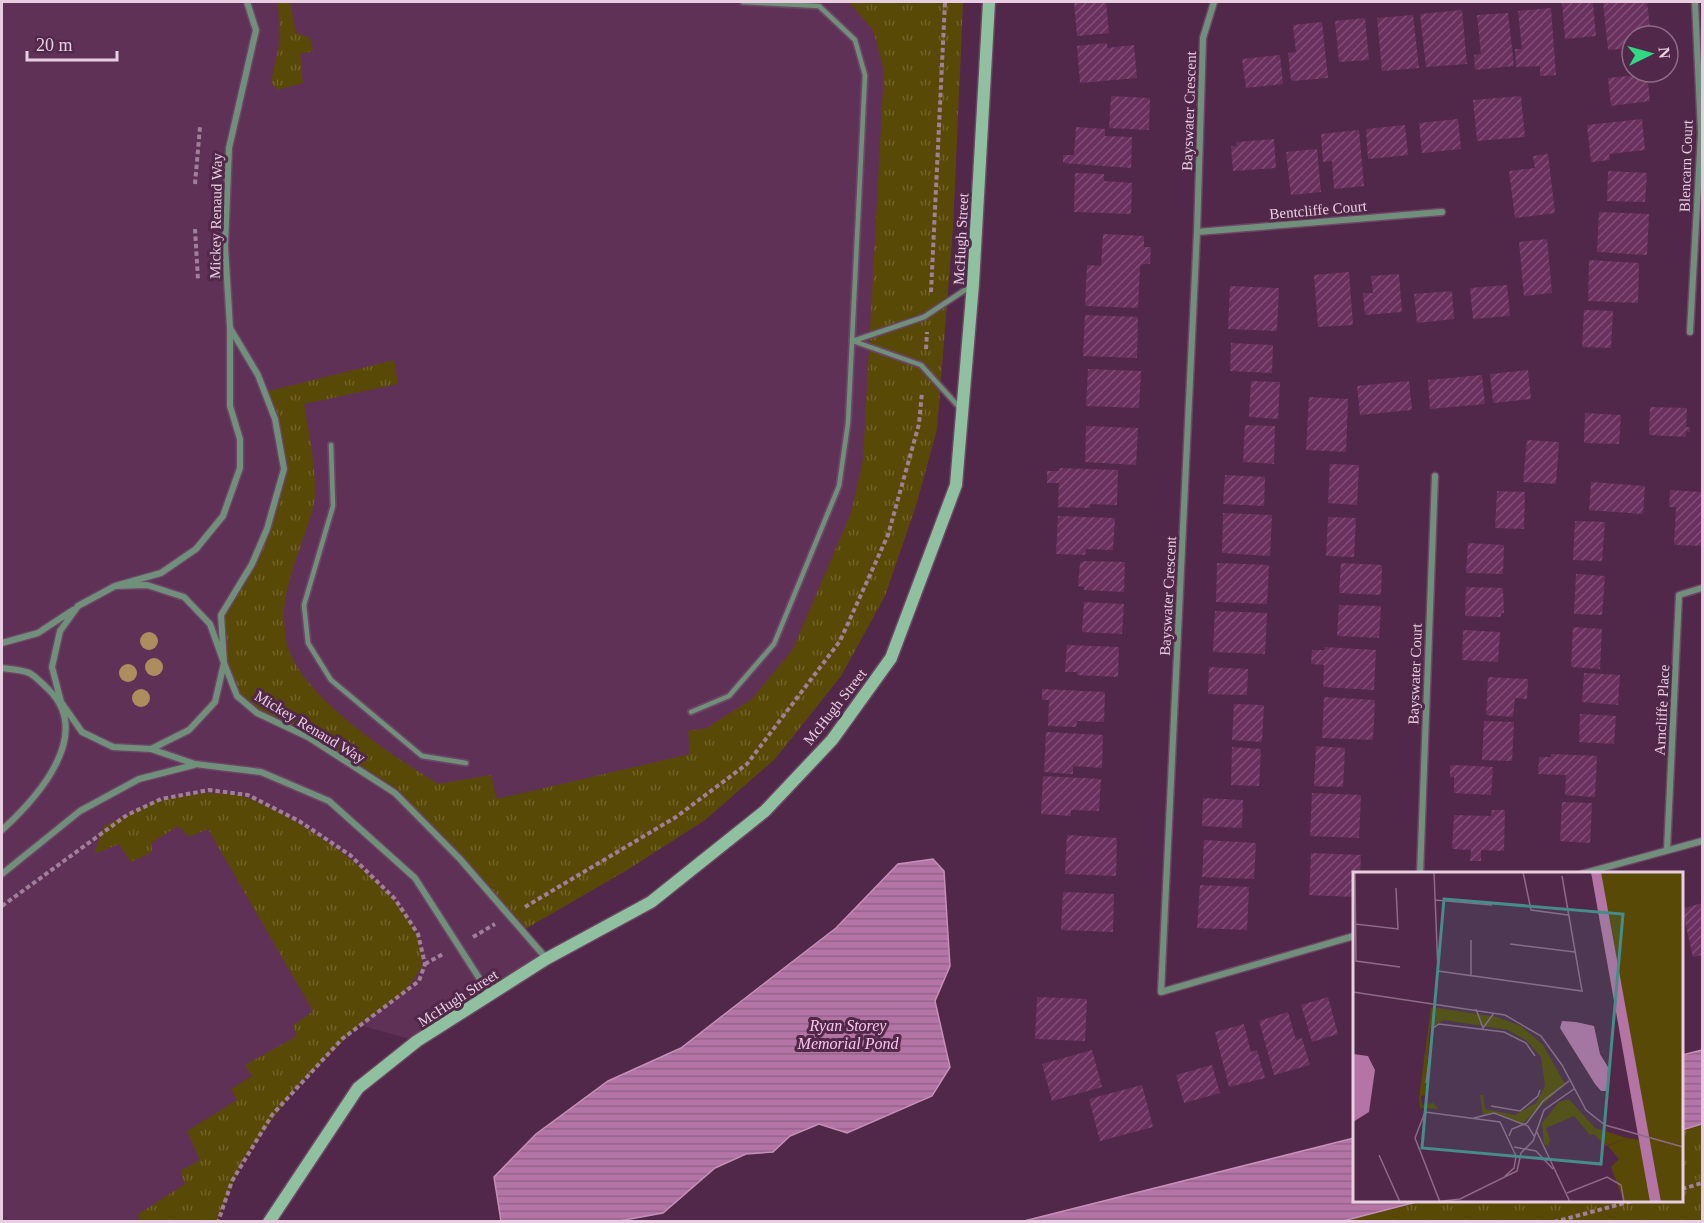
<svg xmlns="http://www.w3.org/2000/svg" width="1704" height="1223" font-family="Georgia,serif">
	<style>
		.built { fill: #603157 }
		.grass { fill: url(#grass-tufts) }
		.water { fill: url(#water-rules); stroke: #c48fb8; stroke-width: 1.5 }
		.building { fill: url(#building-hatch) }
		.lines { fill: none; stroke-linecap: round; stroke-linejoin: round }
		.service-casing { stroke: #6c4664; stroke-width: 8 }
		.minor-casing { stroke: #6c4664; stroke-width: 9 }
		.secondary-casing { stroke: #6c4664; stroke-width: 15 }
		.path { stroke: #a07f98; stroke-width: 4; stroke-dasharray: 4.5 3; stroke-linecap: butt }
		.service { stroke: #71907b; stroke-width: 4.5 }
		.minor { stroke: #71907b; stroke-width: 6 }
		.secondary { stroke: #8fc09f; stroke-width: 12 }
		.tree { fill: #ad8c5e }
		.labels { text-anchor: middle; stroke-width: 6; stroke-linejoin: round; paint-order: stroke }
		.street-label { font-size: 15px; fill: #e8cee1; stroke: #512849 }
		.water-label { font-size: 16px; font-style: italic; fill: #fac5ed; stroke: #512849 }
		.inset-road { fill: none; stroke: #8d6a86; stroke-width: 1.5 }
		.view { fill: #458c8b; fill-opacity: 0.15; stroke: #458c8b; stroke-width: 3 }
		.inset-edge { fill: none; stroke: #e8cee1; stroke-width: 3 }
	</style>
	<defs>
		<pattern id="grass-tufts" width="24" height="20" patternUnits="userSpaceOnUse" patternTransform="scale(1.5)"><rect width="24" height="20" fill="#584906"/><path d="M3 7l-1-3M5 7V3M7 7l1-3M15 17l-1-3M17 17v-4M19 17l1-3" fill="none" stroke="#70622a"/></pattern>
		<pattern id="water-rules" width="6" height="5" patternUnits="userSpaceOnUse" patternTransform="scale(1.5)"><rect width="6" height="5" fill="#b474a6"/><path d="M0 2.5h6" fill="none" stroke="#936489"/></pattern>
		<pattern id="building-hatch" width="6" height="6" patternUnits="userSpaceOnUse" patternTransform="scale(1.5)"><rect width="6" height="6" fill="#6a315f"/><path d="M-1 1l2-2M0 6l6-6M5 7l2-2" fill="none" stroke="#7f4e76"/></pattern>
	</defs>
	<rect width="100%" height="100%" fill="#512849"/>
	<path class="built" d="M2,2H963L953,227L937,429L917,502L885,596L841,676L775,759L705,820L627,870L522,930L546,959L417,1041L359,1025L292,1092L242,1162L217,1221L2,1222Z"/>
	<path class="grass" d="M278,2H297L290,4L296,33L310,38L313,51L300,54L303,83L278,90L271,82L280,41Z
		M849,2H963L953,227L937,429L917,502L885,596L841,676L775,759L705,820L627,870L522,931L460,859L395,793L308,737L257,713L237,696L224,663L221,615L252,564L267,529L284,469L275,419L265,392L394,360L398,384L304,404C308,430 320,483 313,508C305,539 285,580 284,613C284,624 285,643 290,653C311,703 393,756 438,784L491,775L497,799L690,754L688,731L707,728L752,699L793,649L851,513L863,460L884,71L873,30Z
		M204,793C217,794 233,793 245,797C300,817 392,880 417,935C421,944 421,957 422,967L405,992L359,1025L292,1092L242,1162L217,1221H140L137,1215L185,1184L180,1171L200,1160L187,1131L237,1100L231,1089L252,1076L245,1065L297,1036L293,1026L313,1011L208,829L189,837L178,826L151,843L152,852L131,862L119,844L94,854L104,826L157,800Z
		M1702,1050V1221L1024,1222L1354,1138V1200H1682V1055Z"/>
	<path class="water" d="M933,859L944,871L950,966L935,1001L950,1067L932,1096L847,1133L819,1124L790,1136L773,1152L746,1154L715,1168L663,1213L619,1221H501L494,1177L536,1134L608,1081L681,1048L757,989L836,928L898,864Z
		M1702,1050V1124L1682,1130V1055Z
		M1354,1138V1200L1420,1201L1343,1221H1024Z"/>
	<path class="building" d="M1074,2H1106L1109,33L1077,36Z
		M1562,2H1593L1596,36L1565,39Z
		M1603,2H1647L1651,36H1632V48L1608,50Z
		M1551,8L1556,75L1540,76V66L1516,67L1515,49H1522L1518,11Z
		M1462,10L1467,64L1426,67L1420,14Z
		M1508,13L1514,66L1475,70L1474,55L1481,54L1477,15Z
		M1413,15L1419,68L1382,71L1377,18Z
		M1365,18L1369,60L1339,62L1335,21Z
		M1322,22L1328,78L1291,81L1288,53L1296,52L1293,25Z
		M1107,43V48L1134,45L1137,78L1080,83L1077,46Z
		M1280,55L1283,84L1246,88L1242,59Z
		M1647,74L1650,101L1611,106L1608,78Z
		M1111,96L1150,98L1149,130L1109,128Z
		M1521,96L1525,137L1477,141L1473,100Z
		M1458,119L1461,149L1422,153L1419,123Z
		M1642,119L1645,150L1609,154L1610,160L1591,162L1587,125Z
		M1405,125L1408,155L1368,159L1366,129Z
		M1076,127L1105,129V136L1132,137L1131,168L1063,163V155H1074Z
		M1359,130L1364,186L1334,189L1332,161L1323,162L1321,134Z
		M1274,139L1276,168L1233,171L1231,146H1237L1236,142Z
		M1317,149L1321,192L1291,195L1286,152Z
		M1548,154L1555,213L1515,218L1509,171L1535,168L1533,156Z
		M1608,171L1647,173L1645,202L1607,201Z
		M1075,173L1104,174V181L1132,183L1131,214L1074,212Z
		M1599,212L1649,214L1647,255L1597,252Z
		M1103,234L1144,236V247H1151L1150,264H1143L1140,267L1138,308L1085,306L1087,265L1101,266Z
		M1547,239L1552,293L1524,296L1519,242Z
		M1589,260L1639,263L1638,303L1588,301Z
		M1349,272L1353,325L1318,327L1314,275Z
		M1399,274L1402,312L1365,315L1363,293H1373L1371,276Z
		M1507,285L1510,316L1473,319L1470,288Z
		M1230,286L1279,288L1277,331L1228,329Z
		M1452,291L1454,319L1417,323L1414,294Z
		M1584,310L1613,311L1611,348L1582,347Z
		M1085,315L1138,317L1137,358L1083,356Z
		M1231,343L1273,345L1272,373L1230,371Z
		M1088,369L1141,371L1139,408L1086,406Z
		M1528,370L1531,399L1493,403L1490,374Z
		M1482,375L1485,404L1430,409L1428,380Z
		M1251,381L1280,382L1278,419L1249,417Z
		M1409,381L1412,410L1360,415L1357,386Z
		M1309,397L1348,399L1346,452L1306,450Z
		M1650,407L1687,408L1686,427H1690V432L1686,431V437L1649,435Z
		M1585,413L1621,415L1619,444L1584,443Z
		M1245,425L1275,426L1274,464L1243,462Z
		M1086,426L1138,428L1136,465L1085,462Z
		M1527,440L1559,442L1556,484L1523,482Z
		M1330,464L1359,465L1357,505L1328,503Z
		M1060,468L1118,470L1117,505L1090,504V508L1058,507L1059,483H1047V471H1059Z
		M1225,475L1265,477L1264,506L1223,504Z
		M1591,482L1645,486L1643,514L1589,510Z
		M1670,490L1702,492V546L1674,545L1676,507H1669Z
		M1497,491L1525,492L1524,529L1495,528Z
		M1223,513L1272,515L1270,556L1222,553Z
		M1058,516L1115,518L1113,550L1086,549L1085,555L1056,554Z
		M1328,517L1356,518L1354,557L1326,556Z
		M1575,521L1605,522L1602,561L1573,560Z
		M1468,543L1504,545L1503,574L1466,573Z
		M1085,561L1125,562L1124,592L1084,590V587L1078,586L1080,563Z
		M1217,563L1269,565L1267,604L1216,602Z
		M1341,563L1382,565L1381,595L1339,593Z
		M1576,574L1605,576L1602,615L1574,614Z
		M1466,587L1503,588L1504,613H1501V617L1465,616Z
		M1084,602L1124,604L1122,634L1082,632Z
		M1339,605L1381,606L1379,638L1337,636Z
		M1215,611L1267,613L1265,654L1213,652Z
		M1573,627L1602,629L1600,669L1571,667Z
		M1463,630L1500,632L1498,662L1462,660Z
		M1067,645L1119,647L1118,677L1077,675V672H1065Z
		M1325,647L1376,650L1374,690L1323,687L1324,665L1311,664L1312,650H1324Z
		M1209,667L1248,669L1247,695L1208,694Z
		M1584,673L1620,675L1618,705L1582,702Z
		M1488,677L1528,679L1527,699L1515,698L1513,717L1486,715Z
		M1042,689L1105,692L1104,722L1077,721L1076,727L1048,726L1049,700H1042Z
		M1324,697L1375,700L1373,740L1322,738Z
		M1234,704L1264,705L1262,742L1232,740Z
		M1580,714L1616,716L1614,744L1579,742Z
		M1484,721L1514,722L1512,761L1482,760Z
		M1046,732L1103,735L1102,768L1073,766V774L1044,772Z
		M1316,746L1345,748L1343,787L1314,786Z
		M1232,747L1261,749L1259,786L1231,785Z
		M1551,754L1597,756L1595,797L1565,795L1566,775L1538,774L1539,757H1551Z
		M1455,765L1493,767L1491,795L1454,793V777H1450V766Z
		M1043,776L1101,779L1099,811L1071,810V816L1041,814Z
		M1312,793L1361,795L1359,838L1310,836Z
		M1203,798L1243,800L1242,828L1202,826Z
		M1562,802L1592,803L1590,843L1560,841Z
		M1492,810H1505L1504,851L1481,850V861H1470L1471,850L1452,849L1454,815L1491,816Z
		M1067,835L1117,838L1116,876L1065,874Z
		M1204,840L1256,843L1254,879L1202,877Z
		M1311,853L1361,855L1360,874H1354V897L1309,895Z
		M1200,885L1249,887L1247,930L1197,928Z
		M1063,892L1114,894L1113,932L1061,930Z
		M1702,903V955L1693,957L1682,909Z
		M1037,997L1087,999L1085,1041L1035,1039Z
		M1328,997L1338,1034L1312,1042L1301,1005Z
		M1288,1012L1296,1040L1302,1038L1310,1065L1274,1075L1259,1021Z
		M1244,1024L1251,1052L1257,1050L1265,1078L1229,1087L1215,1032Z
		M1092,1050L1102,1087L1052,1101L1042,1064Z
		M1212,1065L1220,1093L1184,1103L1176,1075Z
		M1142,1085L1153,1127L1100,1141L1089,1099Z"/>
	<g class="lines">
		<defs>
			<path id="service" d="M959,407L921,365L853,341L924,317L971,286
				M331,445L333,506L304,605L308,643L331,680L422,756L466,763
				M691,712L729,696L774,644L839,486L848,423L865,75L855,40L819,6L743,2"/>
			<path id="minor" d="M1214,2L1203,38L1197,232L1161,992L1354,936
				M1197,232L1442,212
				M230,328L258,375L275,419L284,469L267,529L252,564L221,615L224,663L237,696L257,713L308,737L395,793L460,859L546,958
				M1690,332L1701,133L1695,2
				M147,585L184,597L210,624L224,663L215,702L189,730L151,749L113,747L82,732L61,702L52,667L60,631L78,606L115,586Z
				M115,586L161,573L196,549L223,516L240,468V439L230,406V328L225,246L229,148L256,30L247,2
				M2,643L38,633L73,610
				M2,668C30,671 29,670 49,690C94,735 37,798 2,830
				M151,749L195,764L261,772L329,801L415,878L490,995
				M1667,850L1679,595L1702,588
				M2,874L80,811L139,779L194,765
				M1420,874L1435,476
				M1581,874L1702,841"/>
			<path id="secondary" d="M269,1222L358,1088L417,1041L546,959L651,902L765,811L832,740L891,658L956,485L973,284L989,2"/>
		</defs>
		<use href="#service" class="service-casing"/>
		<use href="#minor" class="minor-casing"/>
		<use href="#secondary" class="secondary-casing"/>
		<path class="path" d="M195,184L200,127
			M195,229L198,280
			M931,292L945,2
			M926,349L927,332
			M2,906L127,815L161,799L209,790L248,795L299,821L350,855L395,899L418,934L425,964L419,981L342,1039L272,1115L232,1181L218,1222
			M525,907L676,817L747,764L840,641L888,535L919,424L922,392
			M473,937L495,924
			M425,964L443,954
			M1682,1189L1702,1183
			M1554,1222L1636,1200"/>
		<use href="#service" class="service"/>
		<use href="#minor" class="minor"/>
		<use href="#secondary" class="secondary"/>
	</g>
	<g class="tree">
		<circle cx="149" cy="641" r="9"/>
		<circle cx="154" cy="667" r="9"/>
		<circle cx="128" cy="673" r="9"/>
		<circle cx="141" cy="698" r="9"/>
	</g>
	<g class="labels">
		<g class="street-label">
			<text transform="translate(1189 111) rotate(-88)" y="5">Bayswater Crescent</text>
			<text transform="translate(1686 166) rotate(-88)" y="5">Blencarn Court</text>
			<text transform="translate(1318 210) rotate(-5)" y="5">Bentcliffe Court</text>
			<text transform="translate(216 216) rotate(-89)" y="5">Mickey Renaud Way</text>
			<text transform="translate(961 239) rotate(-87)" y="5">McHugh Street</text>
			<text transform="translate(1168 596) rotate(-87)" y="5">Bayswater Crescent</text>
			<text transform="translate(1415 674) rotate(-88)" y="5">Bayswater Court</text>
			<text transform="translate(835 707) rotate(-52)" y="5">McHugh Street</text>
			<text transform="translate(1662 710) rotate(-87)" y="5">Arncliffe Place</text>
			<text transform="translate(310 727) rotate(31)" y="5">Mickey Renaud Way</text>
			<text transform="translate(458 998) rotate(-33)" y="5">McHugh Street</text>
		</g>
		<g class="water-label">
			<text x="848" y="1031">Ryan Storey<tspan x="848" dy="18">Memorial Pond</tspan></text>
		</g>
	</g>
	<g transform="translate(1353 872)">
		<rect width="330" height="330" fill="#512849"/>
		<path d="M238,0H330V330H297ZM78,135L144,145L168,154L190,173L212,212L169,252L141,241L130,243L127,223H130L132,237L162,243L183,231L192,214L188,185L174,169L155,158L91,148L77,156L72,223L68,224L69,233L80,231L86,237L67,236L66,226ZM216,227L242,256L274,266L253,274L241,262L237,263L221,244L193,256L197,268L195,274L191,272L189,251L206,230Z" fill="#584906"/>
		<path d="M274,266L287,268L297,330H271L258,295L266,287L255,274Z" fill="#584906"/>
		<path d="M238,0H248L308,330H297ZM223,150L241,154L247,182L255,195L254,219H248L242,212L207,156L209,149ZM0,182L15,184L22,198L16,240L0,250Z" fill="#b474a6"/>
		<path class="inset-road" d="M2,0L3,89L47,95M81,0L85,99L229,119L209,4M170,0L178,38L215,43M82,28L139,33M2,52L45,57L43,16M157,72L222,80M118,104V68M0,120L152,143L188,164L209,193L233,238L252,253L330,275M123,137L130,156L141,141M73,211L80,156L86,152L151,160L173,171L182,184M138,234L167,239L185,224L187,218M121,246L141,241L175,254L181,264M183,258L217,330M156,264L159,257L174,251L190,229L216,209M161,275L183,279L200,297M26,283L47,330M214,321L254,305L268,313L271,330M82,330L107,327L164,299L168,281L180,269L191,238L221,217M87,330L62,266L72,240L147,250L163,284L161,296L152,304"/>
		<path class="view" d="M91,27L270,42L248,292L69,276Z"/>
		<rect width="330" height="330" class="inset-edge"/>
	</g>
	<rect width="1704" height="1223" fill="none" stroke="#e8cee1" stroke-width="6"/>
	<g transform="translate(1650 54) rotate(85)"><circle r="28" fill="#512849" stroke="#8d6a86" stroke-width="1.5"/>
	<path d="M0-4.5L10 22L0 15L-10 22Z" fill="#30d883"/>
	<text y="-9" font-size="16" font-weight="bold" text-anchor="middle" fill="#e8cee1">N</text>
	</g>
	<path d="M27 51v9h90v-9" fill="none" stroke="#e8cee1" stroke-width="3"/>
	<text x="36" y="51" font-size="18" fill="#e8cee1" stroke="#512849" stroke-width="4.5" paint-order="stroke">20 m</text>
</svg>
